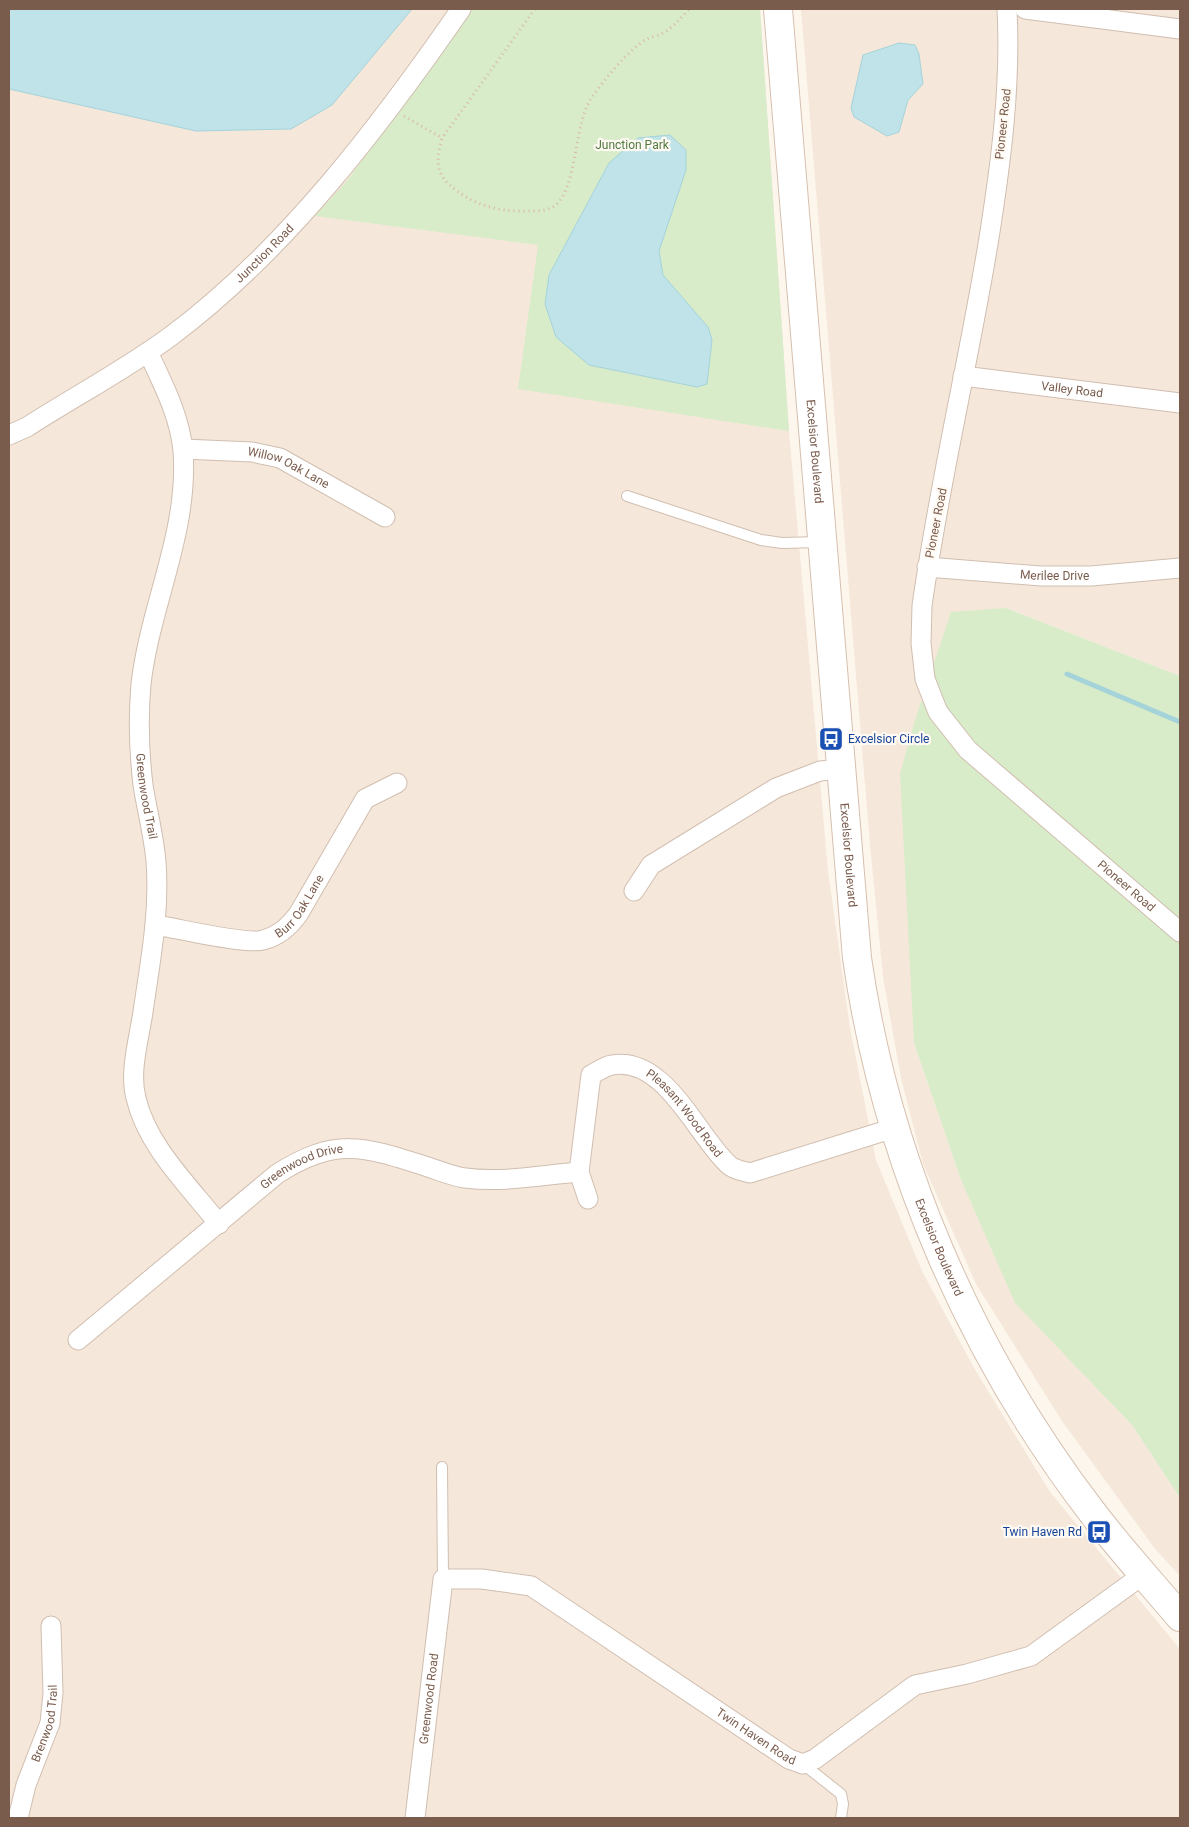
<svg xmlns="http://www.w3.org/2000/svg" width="1189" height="1827" font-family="Roboto,sans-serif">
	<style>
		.residential { fill: #f5e8da }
		.green { fill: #d8ecc9 }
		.water { fill: #bfe3e8; stroke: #a5d3da }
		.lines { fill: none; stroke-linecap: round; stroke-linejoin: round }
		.stream { stroke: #a5d3da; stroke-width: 5 }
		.service-casing { stroke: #d1beb0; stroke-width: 12 }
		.minor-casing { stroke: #d1beb0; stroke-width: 21 }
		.secondary-casing { stroke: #d6c0b0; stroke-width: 30 }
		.path { stroke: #d9b8a5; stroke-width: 3; stroke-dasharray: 1 4; stroke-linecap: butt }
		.service { stroke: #fff; stroke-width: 10 }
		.minor { stroke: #fff; stroke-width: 19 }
		.secondary { stroke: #fff; stroke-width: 28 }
		.labels { text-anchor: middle; stroke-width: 4.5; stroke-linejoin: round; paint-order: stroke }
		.street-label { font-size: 12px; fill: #7a5c4d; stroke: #fffaf3 }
		.park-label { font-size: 12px; fill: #537a41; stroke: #fffaf3 }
		.transit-label { font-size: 12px; fill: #164399; stroke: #fffaf3; text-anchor: start }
	</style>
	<rect width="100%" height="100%" fill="#fdf6ec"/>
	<path class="residential" d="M9,9H760L789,431L828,871L850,1028L876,1160L922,1271L974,1368L1050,1492L1180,1649V1818H9Z
		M801,9H1180V676L1006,608L914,1043L961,1180L1016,1303L1132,1425L1180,1498V1576L1155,1549L1062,1421L976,1284L923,1164L901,1078L883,977L870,845Z"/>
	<path class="green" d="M471,9H760L789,431L518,389L538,245L315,216L347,181Z
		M1006,608L1180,676V1498L1132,1425L1015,1303L961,1180L914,1043L900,774L915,720L951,612Z"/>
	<path class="water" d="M9,9H412L332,105L291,129L196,131L9,89Z
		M899,43L915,45L919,54L923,84L908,100L899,132L887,136L854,117L851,108L863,55Z
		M670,135L686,150V170L659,251L663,275L708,327L712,340L707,384L697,387L589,365L556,337L545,304L549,275L609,163L638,138Z"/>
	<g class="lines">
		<path class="stream" d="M1067,674L1180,722"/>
		<defs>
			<path id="service" d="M627,496L761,540L782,543L821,542
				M442,1467L443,1579
				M803,1764L841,1794L843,1804L841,1818"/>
			<g id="minor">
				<path id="s1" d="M1007,9C1011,86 1001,162 989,238C969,361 939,483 922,606L921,643L925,679L938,712L968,750L1180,932"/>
				<path d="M1025,9L1180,29"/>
				<path id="s2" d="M148,352C162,382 180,416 183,451C189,532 150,605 141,684C138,718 139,751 143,785C147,811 154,836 156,862C160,913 150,962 143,1012C139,1039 129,1072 136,1098C147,1146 189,1186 219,1224"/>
				<path id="s3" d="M963,376L1180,403"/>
				<path id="s4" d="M9,435L27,427C75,396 125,370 171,336C286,250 380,126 461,9"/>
				<path id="s5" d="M183,449L252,452L280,458L385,517"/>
				<path id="s6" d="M927,567L1041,576H1091L1180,568"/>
				<path d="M634,891L651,865L776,788L820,771L840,769"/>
				<path id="s7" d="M155,925C177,928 246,945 263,940C279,936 290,926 299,913L365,799L397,783"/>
				<path id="s8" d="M588,1199L579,1172L591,1075C597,1072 605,1066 612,1065C665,1055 698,1138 729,1165C734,1170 744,1171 750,1173L894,1128"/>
				<path id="s9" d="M78,1340L277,1174C335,1137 363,1146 425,1166C438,1170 451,1176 465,1178C502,1183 542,1175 579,1172"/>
				<path id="s10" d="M18,1818L26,1785L50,1723L53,1693L51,1626"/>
				<path id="s11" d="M415,1818L443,1579H482L531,1586L789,1759L803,1764L815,1759L915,1685L967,1674L1031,1656L1144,1574"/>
			</g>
			<g id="secondary">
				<path id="s12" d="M778,9L857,958C886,1160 970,1354 1095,1516C1122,1551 1152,1584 1180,1617"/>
			</g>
		</defs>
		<use href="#service" class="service-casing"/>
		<use href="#minor" class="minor-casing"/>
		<use href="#secondary" class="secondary-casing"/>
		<path class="path" d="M535,9L442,138C435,164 436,175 457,191C476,205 497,211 521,211C530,211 543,212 551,208C579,195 572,121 594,94C607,77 629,49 647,39C651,37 657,36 661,34C673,28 680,19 689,9
			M404,116L442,138"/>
		<use href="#service" class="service"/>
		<use href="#minor" class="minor"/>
		<use href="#secondary" class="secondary"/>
	</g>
	<defs>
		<symbol id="bus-square" viewBox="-11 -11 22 22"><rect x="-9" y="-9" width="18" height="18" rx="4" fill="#1a4fb4" stroke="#fffaf3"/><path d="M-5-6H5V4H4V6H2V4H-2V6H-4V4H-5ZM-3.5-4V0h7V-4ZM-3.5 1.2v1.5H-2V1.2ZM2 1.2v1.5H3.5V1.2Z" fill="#fff"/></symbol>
	</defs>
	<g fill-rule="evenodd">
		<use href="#bus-square" x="817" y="725" width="28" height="28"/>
		<use href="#bus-square" x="1085" y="1518" width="28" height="28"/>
	</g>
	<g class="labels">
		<g class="street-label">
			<text transform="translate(1003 124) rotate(-84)" y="4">Pioneer Road</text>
			<text dy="4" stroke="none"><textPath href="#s4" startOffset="315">Junction Road</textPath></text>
			<text dy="4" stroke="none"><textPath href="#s3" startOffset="110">Valley Road</textPath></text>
			<text dy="4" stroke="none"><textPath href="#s12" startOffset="444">Excelsior Boulevard</textPath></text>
			<text dy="4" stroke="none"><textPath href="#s5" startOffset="109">Willow Oak Lane</textPath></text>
			<text transform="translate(936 523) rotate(-79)" y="4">Pioneer Road</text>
			<text dy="4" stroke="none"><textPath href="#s6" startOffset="128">Merilee Drive</textPath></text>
			<text dy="4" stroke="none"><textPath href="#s2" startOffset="456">Greenwood Trail</textPath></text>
			<text dy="4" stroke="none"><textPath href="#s12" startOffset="849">Excelsior Boulevard</textPath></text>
			<text dy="4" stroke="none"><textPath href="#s1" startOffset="970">Pioneer Road</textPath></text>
			<text dy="4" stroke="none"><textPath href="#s7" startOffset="161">Burr Oak Lane</textPath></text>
			<text dy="4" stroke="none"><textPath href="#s8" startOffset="242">Pleasant Wood Road</textPath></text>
			<text dy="4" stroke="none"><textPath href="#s9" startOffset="285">Greenwood Drive</textPath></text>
			<text dy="4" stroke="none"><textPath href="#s12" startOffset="1254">Excelsior Boulevard</textPath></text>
			<text dy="4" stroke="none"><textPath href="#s11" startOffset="120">Greenwood Road</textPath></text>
			<text dy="4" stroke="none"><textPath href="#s10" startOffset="99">Brenwood Trail</textPath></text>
			<text dy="4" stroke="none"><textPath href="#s11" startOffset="600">Twin Haven Road</textPath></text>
		</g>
		<g class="park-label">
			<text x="632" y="149">Junction Park</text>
		</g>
		<g class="transit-label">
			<text x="848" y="743">Excelsior Circle</text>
			<text x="1082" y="1536" text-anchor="end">Twin Haven Rd</text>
		</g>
	</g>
	<rect width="1189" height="1827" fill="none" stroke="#7a5c4d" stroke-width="20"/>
</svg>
